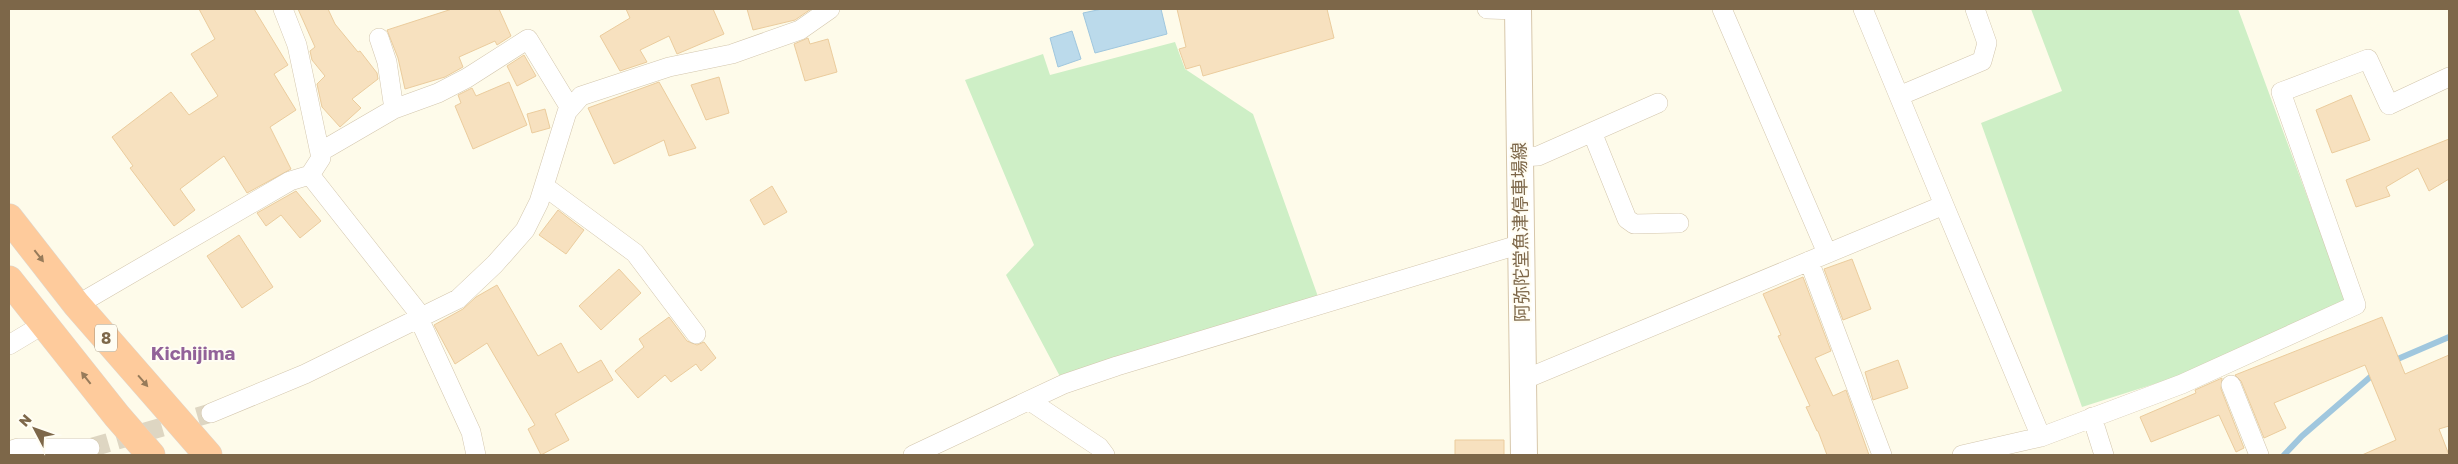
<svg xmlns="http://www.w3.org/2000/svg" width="2458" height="464" font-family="'Golos Text','Noto Sans JP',sans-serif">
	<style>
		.green { fill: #ceefc6 }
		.water { fill: #bbdaeb; stroke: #a0c7de }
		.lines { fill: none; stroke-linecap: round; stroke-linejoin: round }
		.stream { stroke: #a0c7de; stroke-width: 6 }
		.building { fill: #f7e1bf; stroke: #ebcc9d }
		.street-tunnel { stroke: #ded6c2; stroke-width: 19; stroke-dasharray: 19 9; stroke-linecap: butt }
		.street-casing { stroke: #d3c6ad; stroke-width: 20 }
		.secondary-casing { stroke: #d7c7ab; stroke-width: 28 }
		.highway-casing { stroke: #ddd7d0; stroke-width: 29 }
		.street { stroke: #fff; stroke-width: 19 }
		.secondary { stroke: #fff; stroke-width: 26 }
		.highway { stroke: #fecb9c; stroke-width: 28 }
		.oneway { fill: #977b5a }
		.labels { text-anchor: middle; stroke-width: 4; stroke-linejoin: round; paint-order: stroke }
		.shield { fill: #fffdf3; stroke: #a4947c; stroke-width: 1 }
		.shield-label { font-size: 16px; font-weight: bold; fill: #7d6749 }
		.street-label { font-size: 18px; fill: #7d6749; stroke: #fffdf3 }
		.neighbourhood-label { font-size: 19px; font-weight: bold; fill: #926299; stroke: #fffdf3 }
	</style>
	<rect width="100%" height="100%" fill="#fefbea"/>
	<path class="green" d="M2031,9H2238L2346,302L2173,378L2082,407L1981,123L2062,91Z
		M1175,42L1185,69L1253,114L1321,305L1064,384L1006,275L1034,245L965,80L1043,54L1050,75Z"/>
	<path class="water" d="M1102,9H1161L1167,34L1095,53L1083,13Z
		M1072,31L1081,59L1058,67L1050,38Z"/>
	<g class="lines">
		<path class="stream" d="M2393,361L2449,337
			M2284,455L2302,436L2376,372"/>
	</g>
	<path class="building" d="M199,9H254L288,65L274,74L296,110L270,127L291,169L247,193L224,156L180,189L195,210L174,226L130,168L133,166L112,137L171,92L189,115L218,96L191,54L215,39Z
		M298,9H328L335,24L358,52L360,51L377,73L378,79L352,99L361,108L340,127L322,107L317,84L325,76L312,60L310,51L315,47Z
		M452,9H499L511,36L497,45L495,41L459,57L463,67L445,77L405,89L398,58L387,30Z
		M626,9H713L724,34L677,54L669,36L640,50L647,62L620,71L600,36L630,18Z
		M747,9H811L795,20L753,30Z
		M1177,9H1327L1334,38L1203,76L1200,65L1186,69L1179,49L1186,47Z
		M808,38L810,44L828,39L837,72L805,81L794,44Z
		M524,55L536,76L517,86L507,66Z
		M719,77L729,113L706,120L691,85Z
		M509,82L527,125L473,149L455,106L461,103L458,95L472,88L476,96Z
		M659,82L696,148L669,156L664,140L614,164L588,108Z
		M2351,95L2370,140L2332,153L2316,110Z
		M545,109L550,128L532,133L527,114Z
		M2449,139V179L2429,191L2418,168L2386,187L2390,196L2356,207L2346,180Z
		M772,186L787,212L764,225L750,200Z
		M296,191L321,221L300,238L281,215L266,226L257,213Z
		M558,210L584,230L566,254L539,235Z
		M239,235L273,287L242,308L207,256Z
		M1852,259L1871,309L1843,320L1824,269Z
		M619,269L641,293L601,330L579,306Z
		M1803,277L1831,351L1815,358L1833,396L1846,390L1869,455H1827L1818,431H1817L1806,407L1810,406L1778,336L1781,335L1763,294Z
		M497,285L538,356L561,343L578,373L601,360L613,380L555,414L569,440L541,455L528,429L535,425L487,343L455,364L434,325L463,309L476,297Z
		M669,317L687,341L697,345L704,342L716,358L701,371L696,364L671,382L665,375L638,398L615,371L644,347L639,339Z
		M2382,317L2405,374L2449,355V426L2439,429L2449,455H2362L2396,440L2365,365L2274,403L2286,428L2264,438L2241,381L2235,375Z
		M1898,360L1908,388L1873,400L1865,372Z
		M2222,378L2221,389L2244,448L2236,452L2219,415L2151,442L2140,417L2196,393L2195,390Z
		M1455,440H1504V455H1455Z"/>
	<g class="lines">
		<path class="street-tunnel" d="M90,448L211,413"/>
		<defs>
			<path id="street" d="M1487,9L1518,10
				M1722,9L1827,253
				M1863,9L1944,205
				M379,38L387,62L394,109
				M1899,96L1982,61L1987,43L1975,9
				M1592,132L1627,219L1634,224L1679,223
				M320,152L394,109L438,93L467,78L528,39L570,108
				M1520,157L1538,156L1658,103
				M310,175L421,316V323L471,432L476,455
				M544,186L635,253L696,334
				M1809,261L1882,455
				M77,305L290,181L310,175L321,158L297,45L283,9
				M9,345L44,324
				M1523,380L1944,205L2041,437L1962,455
				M2231,385L2259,455
				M1030,401L1099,447L1105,455
				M211,413L305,374L458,299L495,264L525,230L539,202L567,112L581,96L669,67L732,54L800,30L830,9
				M2092,417L2104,455
				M2041,437L2182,384L2356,305L2281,92L2368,59L2389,105L2449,77
				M9,451L18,448H90
				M913,455L1064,384L1117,366L1521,244"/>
			<path id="secondary" d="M1518,9L1524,455"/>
			<path id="highway" d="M9,218L77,305L208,455
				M9,280L117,416L151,455"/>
		</defs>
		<use href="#street" class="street-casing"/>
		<use href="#secondary" class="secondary-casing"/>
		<use href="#highway" class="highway-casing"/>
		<use href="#street" class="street"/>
		<use href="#secondary" class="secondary"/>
		<use href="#highway" class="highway"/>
	</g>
	<defs><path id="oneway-solid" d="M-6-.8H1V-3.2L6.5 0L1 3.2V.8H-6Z" transform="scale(1.25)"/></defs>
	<g class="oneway">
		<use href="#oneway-solid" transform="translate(39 256) rotate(52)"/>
		<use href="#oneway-solid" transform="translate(86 378) rotate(-128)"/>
		<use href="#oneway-solid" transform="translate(143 381) rotate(49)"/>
	</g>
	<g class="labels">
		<rect class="shield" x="95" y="324.5" width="22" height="27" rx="4"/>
		<g class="shield-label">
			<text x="106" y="344">8</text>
		</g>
		<g class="street-label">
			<text transform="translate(1521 232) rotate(-91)" y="6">阿弥陀堂魚津停車場線</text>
		</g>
		<g class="neighbourhood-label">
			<text x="193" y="360">Kichijima</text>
		</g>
	</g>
	<rect width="2458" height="464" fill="none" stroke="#7d6749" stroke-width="20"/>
	<g transform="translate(35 429) rotate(311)" stroke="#fffdf3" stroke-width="4" paint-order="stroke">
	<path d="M0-4L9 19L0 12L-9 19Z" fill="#7d6749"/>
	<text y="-8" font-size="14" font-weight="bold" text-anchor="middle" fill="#7d6749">N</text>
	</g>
</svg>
